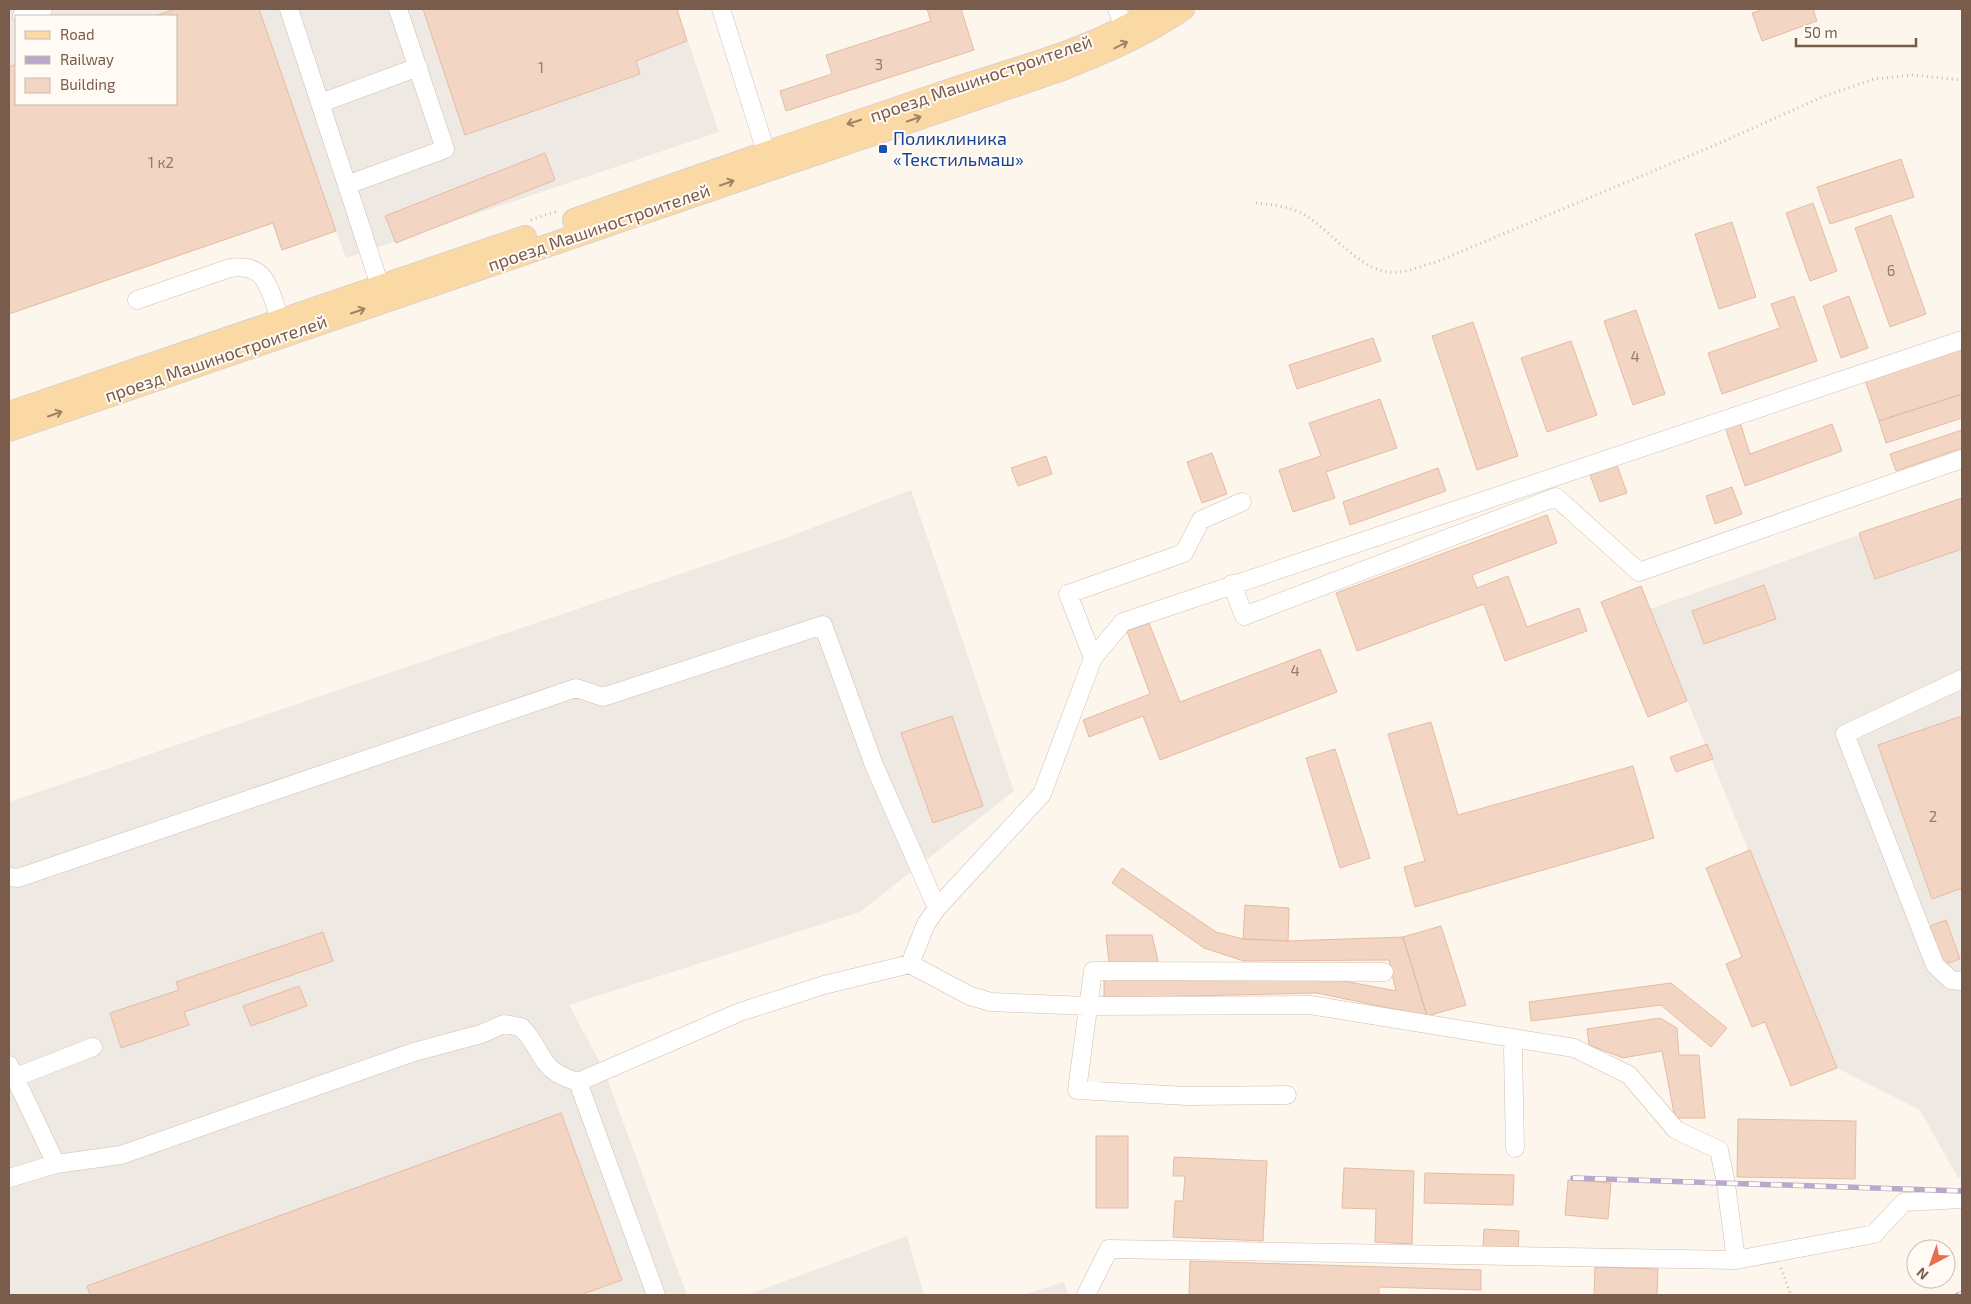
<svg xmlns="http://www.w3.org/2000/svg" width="1971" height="1304" font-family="'Exo 2',sans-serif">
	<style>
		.industrial { fill: #efe9e4; fill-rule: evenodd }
		.building { fill: #f3d5c3; stroke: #e6bba3 }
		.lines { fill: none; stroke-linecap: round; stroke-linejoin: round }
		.minor-casing { stroke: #d1beb0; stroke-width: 19 }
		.major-casing { stroke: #dad1cd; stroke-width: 24 }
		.path { stroke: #d9b8a5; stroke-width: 3; stroke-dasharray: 1 4; stroke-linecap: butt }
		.minor { stroke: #fff; stroke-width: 18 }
		.major { stroke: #fbd9a5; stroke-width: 22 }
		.rail-casing { stroke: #b9a8c9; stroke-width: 5.5 }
		.rail { stroke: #fffaf3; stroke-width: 4; stroke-dasharray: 11; stroke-linecap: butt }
		.oneway { stroke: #a18267 }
		.transit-dot { fill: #1a4fb4; stroke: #fffaf3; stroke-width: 2 }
		.labels { text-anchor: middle; stroke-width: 4; stroke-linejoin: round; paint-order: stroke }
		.number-label { font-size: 15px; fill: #987a6a }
		.street-label { font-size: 18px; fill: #7a5c4d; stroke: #fffaf3 }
		.transit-label { font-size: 18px; fill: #164399; stroke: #fffaf3; text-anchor: start }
	</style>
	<rect width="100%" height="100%" fill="#fdf6ec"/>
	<path class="industrial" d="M9,9H677L719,132L346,258L336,231L282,250L272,223L9,314ZM16,16H176V104H16Z
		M911,490L1014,791L860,912L569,1005L604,1070L687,1295H9V802L783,539Z
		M1962,498V1177L1958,1178L1920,1110L1837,1068L1650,609Z
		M907,1236L924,1295H747Z
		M1064,1282L1069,1295H1023Z"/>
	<path class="building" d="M176,9H259L336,231L282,250L273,223L9,314V67L16,64V104H176V16H154Z
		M423,9H677L687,41L636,61L640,74L465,135Z
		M927,9H961L974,50L786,111L780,91L832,74L826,55L931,21Z
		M1764,9H1813L1817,21L1762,41L1752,13Z
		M545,153L555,180L396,243L385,216Z
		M1901,159L1914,197L1830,224L1817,187Z
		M1813,203L1837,271L1810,281L1786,213Z
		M1891,215L1926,314L1890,327L1855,228Z
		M1732,222L1756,297L1719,309L1695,234Z
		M1794,296L1817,361L1722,394L1708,353L1780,328L1771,304Z
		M1849,296L1868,348L1841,358L1823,306Z
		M1636,310L1665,394L1633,405L1604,321Z
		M1473,322L1518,456L1477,470L1432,336Z
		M1373,338L1381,361L1297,389L1289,365Z
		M1571,341L1597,415L1547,432L1521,358Z
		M1962,348V394L1879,421L1865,380Z
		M1962,394V418L1886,443L1879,421Z
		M1380,399L1397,448L1326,472L1335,498L1293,512L1279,470L1321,456L1309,423Z
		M1740,422L1750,454L1832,424L1842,451L1745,486L1725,427Z
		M1962,430V448L1896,471L1890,454Z
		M1212,453L1227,494L1202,503L1187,462Z
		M1046,456L1052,474L1018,486L1011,468Z
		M1617,465L1627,493L1600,502L1590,475Z
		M1438,468L1446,491L1350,525L1343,502Z
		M1732,487L1742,514L1715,524L1706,496Z
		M1962,498V549L1875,579L1859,533Z
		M1547,515L1557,543L1472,575L1477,588L1508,576L1527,627L1579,608L1587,631L1505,661L1484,604L1357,651L1336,593Z
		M1764,585L1776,619L1704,644L1692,611Z
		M1641,586L1687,701L1648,717L1601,602Z
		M1149,623L1180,702L1320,649L1337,692L1160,760L1143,716L1089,737L1083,720L1150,694L1127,631Z
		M952,716L983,806L933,823L901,733Z
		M1962,716V888L1932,899L1878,745Z
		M1431,722L1458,815L1633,766L1654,838L1415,907L1404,867L1425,861L1388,734Z
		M1707,744L1713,759L1676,772L1670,757Z
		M1335,749L1370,858L1340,868L1306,758Z
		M1750,850L1837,1068L1791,1086L1765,1022L1752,1027L1726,964L1742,957L1706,868Z
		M1122,868L1216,932L1243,939L1288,941L1403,937L1427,1016L1317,993L1104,998V977L1318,976L1396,991L1389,960L1244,961L1204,948L1112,883Z
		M1245,905L1289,908L1288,941L1243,939Z
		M1946,920L1960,959L1943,965L1930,926Z
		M1441,926L1466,1005L1427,1016L1403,937Z
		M323,932L333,961L184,1012L189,1025L121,1048L110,1013L179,990L176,982Z
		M1106,935H1152L1159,965L1109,963Z
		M1671,983L1727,1028L1711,1047L1661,1005L1531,1021L1529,1002Z
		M299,986L307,1006L251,1026L243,1006Z
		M1660,1018L1677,1028L1679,1055H1699L1705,1118H1675L1662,1051L1623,1058L1589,1045L1587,1029Z
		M561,1113L622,1280L580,1295H90L87,1286Z
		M1738,1119L1856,1121L1855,1179L1737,1177Z
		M1096,1136H1128V1208H1096Z
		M1174,1157L1267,1161L1263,1241L1173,1237L1175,1201H1183L1185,1176H1173Z
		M1344,1168L1414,1171L1412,1244L1375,1242L1376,1209L1342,1208Z
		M1425,1173L1514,1175L1513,1205L1424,1203Z
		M1568,1180L1611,1183L1608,1219L1565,1215Z
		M1484,1229L1519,1231L1518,1250L1483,1248Z
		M1190,1261L1481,1270V1290L1379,1287V1295H1189Z
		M1595,1267L1658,1269L1657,1295H1594Z"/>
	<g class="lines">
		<defs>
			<path id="minor" d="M289,9L347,185L445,149L398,9
				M721,9L766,152
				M1117,9L1124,27
				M22,16L43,9
				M321,103L418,67
				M347,185L380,286
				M137,300L230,268C268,262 270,292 280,320
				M1232,584L1244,616L1556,497L1639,572L1962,459
				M1093,658L1068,594L1184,553L1201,520L1242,502
				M1962,679L1845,734L1935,965L1951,980L1962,981
				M9,877L18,878L576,688L603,697L823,625L874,765L937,908
				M910,964L926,924L937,908L1042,794L1093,658L1123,622L1962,340
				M9,1065L56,1164
				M16,1077L93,1047
				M578,1082L656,1295
				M1287,1095L1187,1096L1077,1090L1093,971L1384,972
				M1515,1148L1513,1050L1515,1039
				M9,1178L56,1164L121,1155L414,1052L481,1034L504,1024L521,1027C546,1053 537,1070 578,1082L740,1012L824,985L910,964L970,996L991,1002L1087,1006L1310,1005L1574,1048L1629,1075L1676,1130L1719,1150L1726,1184L1736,1260L1109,1249L1086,1295
				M1736,1260L1874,1234L1904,1202L1962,1199"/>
			<path id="major" d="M574,220C697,176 821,134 945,92C1015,68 1093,51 1155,9
				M9,413L525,237
				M9,430L1060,70C1103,53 1144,36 1183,9"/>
		</defs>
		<use href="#minor" class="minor-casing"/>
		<use href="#major" class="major-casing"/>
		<path class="path" d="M1256,203C1273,205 1290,206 1305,215C1329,230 1355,264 1383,271C1400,276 1420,266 1436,262L1713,146L1822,97L1874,79L1913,75L1962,80
			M531,220L558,211
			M1781,1268L1791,1295"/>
		<use href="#minor" class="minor"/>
		<use href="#major" class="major"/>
		<defs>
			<path id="rail" d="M1573,1178L1962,1191
				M1958,1295L1962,1294"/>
		</defs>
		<use href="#rail" class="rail-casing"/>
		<use href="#rail" class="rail"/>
	</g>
	<defs><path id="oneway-shaft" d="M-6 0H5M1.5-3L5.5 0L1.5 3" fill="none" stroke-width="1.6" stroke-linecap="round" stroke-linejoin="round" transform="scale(1.25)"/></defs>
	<g class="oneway">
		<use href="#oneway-shaft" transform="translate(1121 45) rotate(-27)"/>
		<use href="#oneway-shaft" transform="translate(914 119) rotate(-19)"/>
		<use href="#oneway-shaft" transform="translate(854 122) rotate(162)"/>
		<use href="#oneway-shaft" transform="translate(727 183) rotate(-19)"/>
		<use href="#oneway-shaft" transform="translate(358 311) rotate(-19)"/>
		<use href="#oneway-shaft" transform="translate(55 414) rotate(-19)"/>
	</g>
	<rect class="transit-dot" x="878" y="144" width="10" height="10" rx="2.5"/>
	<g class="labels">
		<g class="number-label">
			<text x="879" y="70">3</text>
			<text x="541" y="73">1</text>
			<text x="161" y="168">1 к2</text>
			<text x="1891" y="276">6</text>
			<text x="1635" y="362">4</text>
			<text x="1295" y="676">4</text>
			<text x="1933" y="822">2</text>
		</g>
		<g class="street-label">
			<text transform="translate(981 79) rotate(-19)" y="6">проезд Машиностроителей</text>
			<text transform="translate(599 228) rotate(-19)" y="6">проезд Машиностроителей</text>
			<text transform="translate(216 359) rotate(-19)" y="6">проезд Машиностроителей</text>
		</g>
		<g class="transit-label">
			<text x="893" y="145">Поликлиника<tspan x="893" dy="21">«Текстильмаш»</tspan></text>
		</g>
	</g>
	<rect width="1971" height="1304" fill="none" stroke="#7a5c4d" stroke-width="20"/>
	<rect x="15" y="15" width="162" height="90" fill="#fffaf3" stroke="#cabbb1"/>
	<rect x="25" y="31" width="25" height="8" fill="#fbd9a5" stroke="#cabbb1"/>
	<text x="60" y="40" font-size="15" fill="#7a5c4d">Road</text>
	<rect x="25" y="56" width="25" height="8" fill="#b9a8c9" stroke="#cabbb1"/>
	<text x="60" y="65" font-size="15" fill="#7a5c4d">Railway</text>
	<rect x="25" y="78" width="25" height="15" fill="#f3d5c3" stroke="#cabbb1"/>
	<text x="60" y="90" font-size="15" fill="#7a5c4d">Building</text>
	<g transform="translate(1931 1264) rotate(221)"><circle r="24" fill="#fffaf3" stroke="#cabbb1"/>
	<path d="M0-4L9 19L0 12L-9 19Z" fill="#e76f51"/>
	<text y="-8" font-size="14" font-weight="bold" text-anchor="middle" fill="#7a5c4d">N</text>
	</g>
	<path d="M1796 38v8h120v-8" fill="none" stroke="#7a5c4d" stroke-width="2.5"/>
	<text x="1804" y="38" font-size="15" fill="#7a5c4d" stroke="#fffaf3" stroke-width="4" paint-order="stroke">50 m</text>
</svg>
